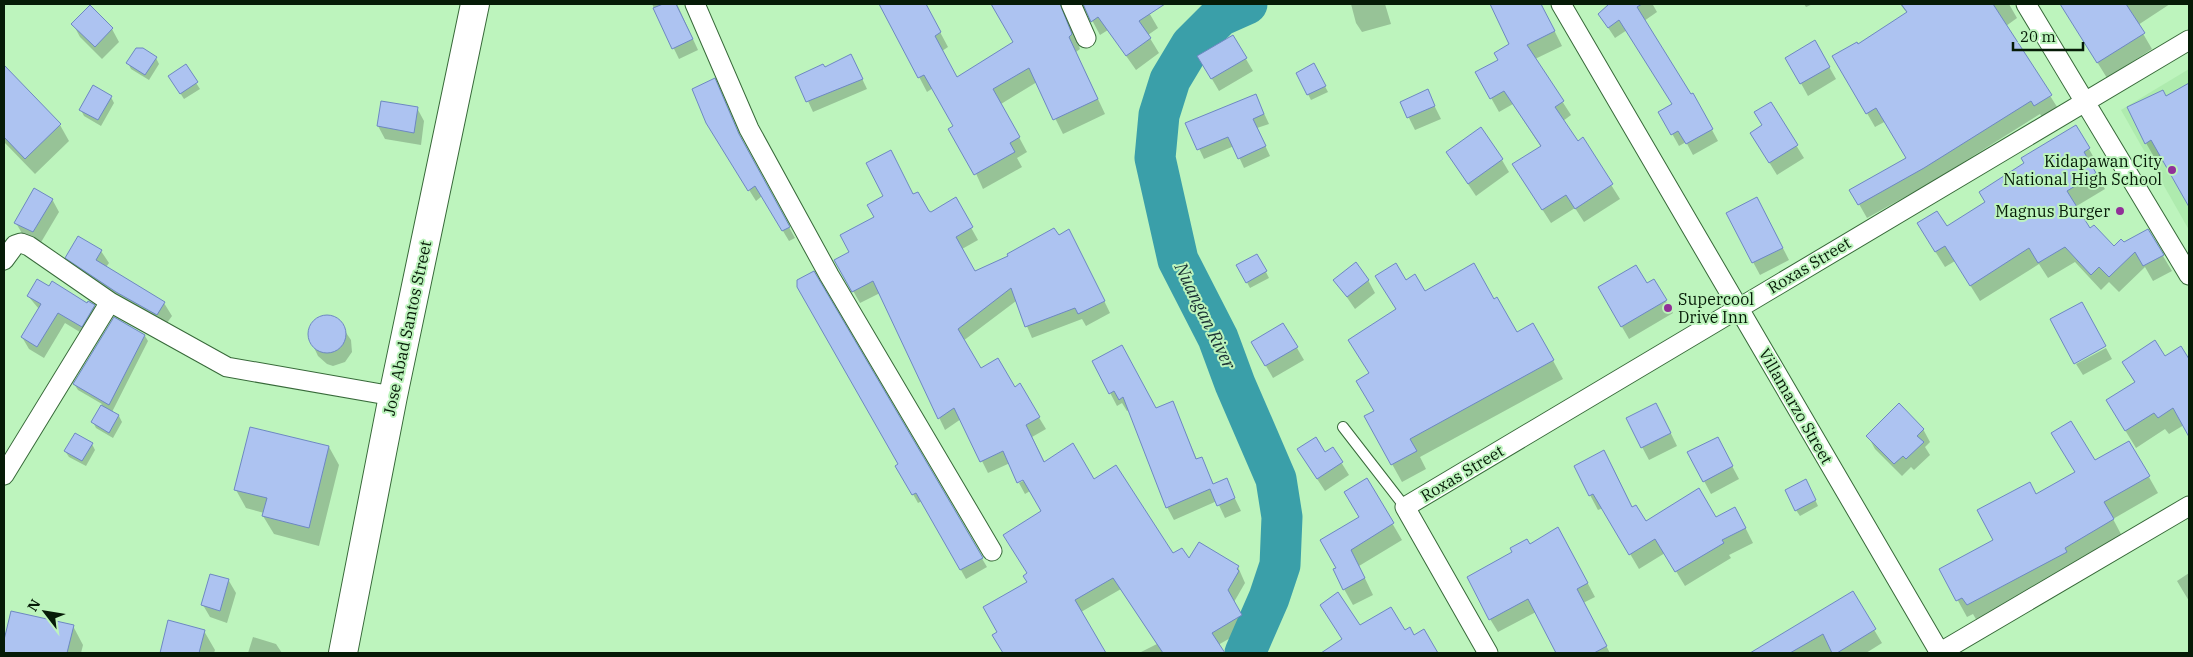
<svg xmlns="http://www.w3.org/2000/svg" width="2193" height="657" font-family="'IBM Plex Serif',serif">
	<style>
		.built { fill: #aeebae }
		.shadow { fill: #0003 }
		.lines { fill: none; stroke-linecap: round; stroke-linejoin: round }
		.river { stroke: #3a9fa9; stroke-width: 41 }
		.building { fill: #adc3f1; stroke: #6d88c2 }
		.lane-casing { stroke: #376939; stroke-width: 12 }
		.street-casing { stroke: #376939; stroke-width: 21 }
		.secondary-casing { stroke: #376939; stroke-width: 30 }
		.lane { stroke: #fff; stroke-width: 10 }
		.street { stroke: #fff; stroke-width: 19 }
		.secondary { stroke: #fff; stroke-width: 28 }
		.poi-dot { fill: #913098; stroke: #bdf4bd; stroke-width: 2 }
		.labels { text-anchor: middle; stroke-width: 4; stroke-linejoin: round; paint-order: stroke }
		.poi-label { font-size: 16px; fill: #061b07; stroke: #bdf4bd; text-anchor: end }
		.street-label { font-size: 16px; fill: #061b07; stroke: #bdf4bd }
		.water-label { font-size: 18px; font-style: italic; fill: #1a3033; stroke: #bdf4bd }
	</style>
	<rect width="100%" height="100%" fill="#bdf4bd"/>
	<path class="built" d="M2189,69V230L2121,110Z"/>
	<path class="shadow" d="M652,4H677L698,50L679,59Z
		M900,4H925L948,47L942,51L957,78L1015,43L999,4H1144L1158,28L1148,35L1159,53L1136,70L1108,30L1100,35L1086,9L1075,8L1067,19L1080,49L1076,52L1105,114L1063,134L1037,82L1001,104L1027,152L1017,158L1022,167L983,189L955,127L933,88L927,92L885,12Z
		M1351,4H1385L1391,24L1362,32L1356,23Z
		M1491,4H1529L1536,18L1553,28L1562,46L1535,59L1571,115L1563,121L1578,142L1582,139L1620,199L1584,222L1575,208L1551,223L1522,178L1541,147L1513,104L1499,112L1477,73L1499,60L1511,44Z
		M1610,4H1655L1653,5L1657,12L1644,21L1690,96L1699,106L1718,141L1693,155L1686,142L1679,146L1660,112L1673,105L1627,30L1615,38L1599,14L1611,5Z
		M1804,4H1813L1806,7Z
		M1900,4H2009L2017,18L2006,26L2059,110L2043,119L2040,114L1932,182L1867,218L1851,190L1907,158L1886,121L1875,127L1834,56L1857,45L1907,13Z
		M2068,4H2170L2138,25L2152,49L2107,78L2063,7Z
		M90,7L112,29L119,42L102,59L80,37L73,24Z
		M1233,37L1253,71L1219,91L1199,57Z
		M1815,42L1836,79L1808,96L1787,58Z
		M156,58L159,64L149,80L131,69L128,63Z
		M185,66L200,89L184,99L173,82Z
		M856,66L867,89L813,112L797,77L824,68Z
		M4,69L60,125L69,141L35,174L4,142Z
		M1317,71L1328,92L1311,100L1297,73Z
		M714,80L745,147L795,238L789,241L762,196L756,201L714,134Z
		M2189,84V205L2165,161L2158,164L2146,143L2166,98Z
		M1427,91L1441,119L1415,130L1401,102Z
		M1256,96L1269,124L1257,128L1270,156L1244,168L1234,146L1204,159L1187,123Z
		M111,97L114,103L101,126L84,116L81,110Z
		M382,103L417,108L424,121L421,145L385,139L378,126Z
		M1770,103L1804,158L1777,175L1759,146Z
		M2076,126L2098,165L2092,169L2105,189L2075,207L2090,230L2114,248L2148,231L2172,271L2153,281L2145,267L2119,292L2109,282L2101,290L2075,262L2048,278L2039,264L1980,301L1955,261L1945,267L1928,240L1986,202L2025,164Z
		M1447,153L1502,160L1509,172L1476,196Z
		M913,196L931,213L955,199L978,240L962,249L975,273L1059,237L1076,243L1110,313L1086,326L1082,319L1032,338L1016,301L963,341L980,370L1014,388L1019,385L1046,429L1032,437L1045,463L1094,480L1172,554L1189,561L1238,567L1245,583L1234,602L1248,628L1218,645L1223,653H1139L1157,644L1121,589L1081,612L1105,653H1005L994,635L999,632L1028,583V574L1043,511L1030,491L1025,494L1019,483L1029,478L1010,463L988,473L961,419L945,430L880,293L860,303L836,261L850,253Z
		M52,199L59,212L40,244L23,235L16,223Z
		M1764,211L1789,260L1760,275L1753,262Z
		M101,251L109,263L106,267L164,303L172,316L164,327L74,270L67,258Z
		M1257,255L1269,278L1250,288L1238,266Z
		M813,272L987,567L966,579L922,501L918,503L897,466L900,464Z
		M1335,280H1368L1375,293L1355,309Z
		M1654,281L1673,313L1629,339L1599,287L1646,285Z
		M1406,282L1424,292L1493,300L1517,333L1543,342L1563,379L1420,457L1426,469L1402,482L1392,464L1375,411L1370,374L1397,310Z
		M28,296L94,306L101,318L88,337L65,323L44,358L29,349L22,337L39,309Z
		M325,316L336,318L351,340L352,352L345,362L333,366L327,364L318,356L309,337L311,325Z
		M1283,324L1304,360L1273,378L1252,342Z
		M145,336L148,341L112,412L119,416L122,422L113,438L96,428L93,422L102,404L78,390L74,384Z
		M2180,347L2189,361V434L2184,425L2169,434L2165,429L2136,448L2117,417L2135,383L2123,362L2165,357Z
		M2106,348L2112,359L2083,375L2076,364Z
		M1094,362L1156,410L1173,403L1197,460L1201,458L1214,485L1226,480L1241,511L1225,518L1217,501L1174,520L1167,507L1129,410L1127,411L1122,403L1117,406Z
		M1663,417L1677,446L1649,460L1627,419Z
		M1923,429L1930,442L1925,447L1930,455L1914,470L1911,467L1902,476L1875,449L1868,436Z
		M2129,442L2158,493L2113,519L2122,536L1977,621L1973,614L1967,617L1941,570L1994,541L2036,496Z
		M92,444L95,450L86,466L69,457L65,451Z
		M329,447L339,465L319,546L274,534L263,516L264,513L246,508L236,490Z
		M1333,449L1349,475L1325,491L1306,462Z
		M1724,451L1739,479L1711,494L1689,453Z
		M1612,466L1633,509L1645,523L1716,518L1743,523L1753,543L1729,555L1731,558L1685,586L1665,553L1639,569L1603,508L1598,510L1590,495Z
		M1367,480L1402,540L1359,566L1373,595L1353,605L1344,589L1338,568L1360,517Z
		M1809,487L1818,506L1800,516L1796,510Z
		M1566,542L1595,597L1583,603L1610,653H1558L1536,612L1498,632L1490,619L1529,545Z
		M2189,573V601L2177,581Z
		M211,576L229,581L236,593L227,623L210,617L203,605Z
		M1852,593L1882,643L1866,653H1752Z
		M12,612L73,626L83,645L81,653H4Z
		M169,622L204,631L215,650L214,653H161Z
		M1360,627L1405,632L1414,636L1424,631L1437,653H1324Z
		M253,637L276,644L282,653H248Z"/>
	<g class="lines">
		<path class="river" d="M1245,653L1269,598L1280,565L1282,517L1276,479L1235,384L1218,338L1178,260L1155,158L1159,115L1170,80L1191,45L1220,16L1247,4"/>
	</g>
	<path class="building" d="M663,4H676L693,39L672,49L653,8Z
		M879,4H926L941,32L935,36L957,77L1013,42L991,4H1060L1072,34L1069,37L1098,99L1053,120L1029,68L993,89L1020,137L1010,143L1015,152L974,175L948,129L953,126L924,75L918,78Z
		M1083,4H1165L1139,21L1151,38L1126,56L1098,17L1091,22Z
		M1490,4H1541L1555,31L1527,45L1564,101L1555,107L1578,141L1583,137L1613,184L1575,209L1566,195L1542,210L1512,164L1541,146L1504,91L1490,99L1475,72L1498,60L1494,53L1509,44Z
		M1609,4H1642L1637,7L1691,94L1693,93L1713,129L1686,144L1678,131L1671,135L1658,112L1672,104L1619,20L1608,28L1598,14Z
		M1901,4H1993L2052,95L2034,106L2031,101L1924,168L1858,205L1849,190L1906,158L1876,108L1866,114L1832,56L1857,42L1858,44L1907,12Z
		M2060,4H2126L2145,33L2097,63Z
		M90,5L113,28L95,47L71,24Z
		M1233,35L1247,58L1211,79L1197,56Z
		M1815,40L1830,67L1800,84L1785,58Z
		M136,48H143L157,57L145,75L126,63Z
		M851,54L863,79L806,102L795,77L823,64L825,67Z
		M1314,63L1326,86L1307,95L1296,73Z
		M186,64L198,82L180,94L168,76Z
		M4,65L61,124L25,159L4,137Z
		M715,78L739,134L790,227L782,231L755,186L748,191L706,123L692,89Z
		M2189,83V207L2151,140L2145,144L2127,107L2163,90L2166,96Z
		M93,85L112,96L98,120L79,110Z
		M1428,89L1435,106L1407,118L1400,102Z
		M1256,94L1264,114L1253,119L1266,146L1238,159L1228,137L1197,150L1185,123Z
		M381,101L418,107L414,133L377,126Z
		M1771,102L1798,145L1769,163L1750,133L1762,125L1754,112Z
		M2076,125L2090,148L2084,152L2096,173L2067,191L2090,228L2094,225L2114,246L2121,239L2124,242L2148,229L2164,255L2143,266L2135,252L2109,277L2099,267L2091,275L2065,247L2038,263L2029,248L1970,286L1945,246L1935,252L1917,223L1937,211L1947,226L1985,202L1979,192L2024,163L2021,158Z
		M1481,127L1503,159L1468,184L1446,152Z
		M891,150L913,194L918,192L929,211L931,212L956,197L973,227L956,237L975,271L1008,256L1007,254L1054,228L1059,235L1069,229L1105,301L1078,314L1075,308L1025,327L1011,288L958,329L981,368L998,358L1015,387L1020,383L1040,417L1026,425L1044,462L1073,443L1094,479L1116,465L1173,553L1182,548L1189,558L1199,542L1239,566L1237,569L1239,571L1228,590L1242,615L1212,633L1225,653H1163L1113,578L1075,600L1106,653H1003L992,635L997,632L983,607L1027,582L1023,576L1027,573L1003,535L1041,511L1023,480L1017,483L1003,451L980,462L954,408L938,419L873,281L852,292L834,260L849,252L840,235L874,217L867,205L883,196L866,163Z
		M34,188L53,199L33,232L14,223Z
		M1757,197L1783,248L1752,263L1726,213Z
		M78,236L102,250L96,260L165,302L157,315L116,292L65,258Z
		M1257,254L1267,271L1246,283L1236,265Z
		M1356,262L1369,280L1347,297L1333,280Z
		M1396,263L1406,280L1415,274L1425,291L1474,263L1494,299L1497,297L1517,332L1533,323L1554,360L1410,439L1417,451L1391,465L1364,416L1374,411L1356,381L1369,373L1348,340L1396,309L1375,276Z
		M1636,265L1647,283L1654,279L1667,300L1621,327L1598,287Z
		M814,271L983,558L960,570L916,493L912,495L895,466L898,464L797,287V280Z
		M37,279L49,286L52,281L87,303L88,301L95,305L82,327L58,313L37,347L21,337L41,304L27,296Z
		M2082,302L2106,346L2074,364L2050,319Z
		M308 334a19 19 0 1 1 38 0a19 19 0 1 1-38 0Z
		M114,317L145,335L109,405L73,384Z
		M1283,323L1298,347L1265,366L1251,342Z
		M2155,340L2165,356L2181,346L2189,359V437L2173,408L2158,418L2154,413L2125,431L2106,400L2135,382L2122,362Z
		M1122,345L1156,408L1173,401L1196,459L1202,457L1213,484L1227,478L1235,498L1217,506L1210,489L1166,508L1123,397L1119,400L1114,391L1109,394L1092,361Z
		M1656,403L1671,433L1641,448L1626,418Z
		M1899,403L1924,429L1917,436L1924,442L1906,459L1903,456L1894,464L1866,436Z
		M101,405L119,415L109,433L91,422Z
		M2071,421L2095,460L2129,441L2150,476L2104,502L2114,519L2065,548L2067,552L1967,605L1962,598L1956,601L1939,569L1993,540L1977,510L2030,482L2036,494L2075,472L2051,433Z
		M250,427L329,446L309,528L262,516L267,498L234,490Z
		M75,433L93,443L82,461L64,451Z
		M1316,437L1325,452L1333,447L1343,462L1317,479L1297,449Z
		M1718,437L1733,466L1703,482L1687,452Z
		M1604,450L1632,507L1636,505L1646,521L1699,488L1716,517L1735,507L1746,528L1722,540L1724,543L1675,572L1655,539L1629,555L1593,494L1589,496L1574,466Z
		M1367,478L1394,523L1351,550L1365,578L1343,590L1333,569L1336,568L1320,540L1359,517L1344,492Z
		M1806,479L1816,500L1795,511L1785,490Z
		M1558,527L1588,583L1577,589L1607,646L1594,653H1556L1528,599L1489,620L1467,577L1512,552L1510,548L1527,539L1530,544Z
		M210,574L229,579L220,611L201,605Z
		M1853,591L1876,629L1837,653H1832L1823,634L1790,653H1750Z
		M1338,592L1360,625L1391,607L1405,630L1410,627L1414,635L1424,629L1438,653H1321L1342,639L1320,605Z
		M11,611L74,625L67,653H4V640Z
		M168,620L205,630L199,653H160Z"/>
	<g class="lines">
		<defs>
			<path id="lane" d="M1343,427L1405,507"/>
			<path id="street" d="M695,4L749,129L829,275L992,551
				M1071,4L1086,38
				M1561,4L1940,653
				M2026,4L2189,275
				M4,260L15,245L21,243L29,246L110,302L227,367L393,396
				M4,475L110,302
				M1488,653L1405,507L2189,40
				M1939,653L2189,506"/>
			<path id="secondary" d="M343,653L393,396L475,4"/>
		</defs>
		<use href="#lane" class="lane-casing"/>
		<use href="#street" class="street-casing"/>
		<use href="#secondary" class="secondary-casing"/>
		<use href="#lane" class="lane"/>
		<use href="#street" class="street"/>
		<use href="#secondary" class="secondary"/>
	</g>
	<g class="poi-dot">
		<circle cx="2172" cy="170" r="5"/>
		<circle cx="2120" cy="211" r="5"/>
		<circle cx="1668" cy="308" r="5"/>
	</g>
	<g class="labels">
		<g class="poi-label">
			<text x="2162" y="167">Kidapawan City<tspan x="2162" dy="18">National High School</tspan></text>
			<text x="2110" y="217">Magnus Burger</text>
			<text x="1678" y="305" text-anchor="start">Supercool<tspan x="1678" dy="18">Drive Inn</tspan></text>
		</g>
		<g class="street-label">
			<text transform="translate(1809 265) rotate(-31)" y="6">Roxas Street</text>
			<text transform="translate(407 328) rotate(-78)" y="6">Jose Abad Santos Street</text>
			<text transform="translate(1796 406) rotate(60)" y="6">Villamarzo Street</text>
			<text transform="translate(1462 473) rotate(-31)" y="6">Roxas Street</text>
		</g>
		<g class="water-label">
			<text transform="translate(1205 316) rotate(64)" y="6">Nuangan River</text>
		</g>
	</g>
	<rect width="2193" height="657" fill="none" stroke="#061b07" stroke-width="10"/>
	<g transform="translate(45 612) rotate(301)" stroke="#bdf4bd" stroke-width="4" paint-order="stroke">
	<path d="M0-4L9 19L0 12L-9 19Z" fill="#061b07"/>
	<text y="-8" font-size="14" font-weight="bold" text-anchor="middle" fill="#061b07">N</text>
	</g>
	<path d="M2013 42v8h70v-8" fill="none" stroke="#061b07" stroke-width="2.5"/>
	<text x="2020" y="42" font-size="15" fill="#061b07" stroke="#bdf4bd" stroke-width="4" paint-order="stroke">20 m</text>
</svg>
